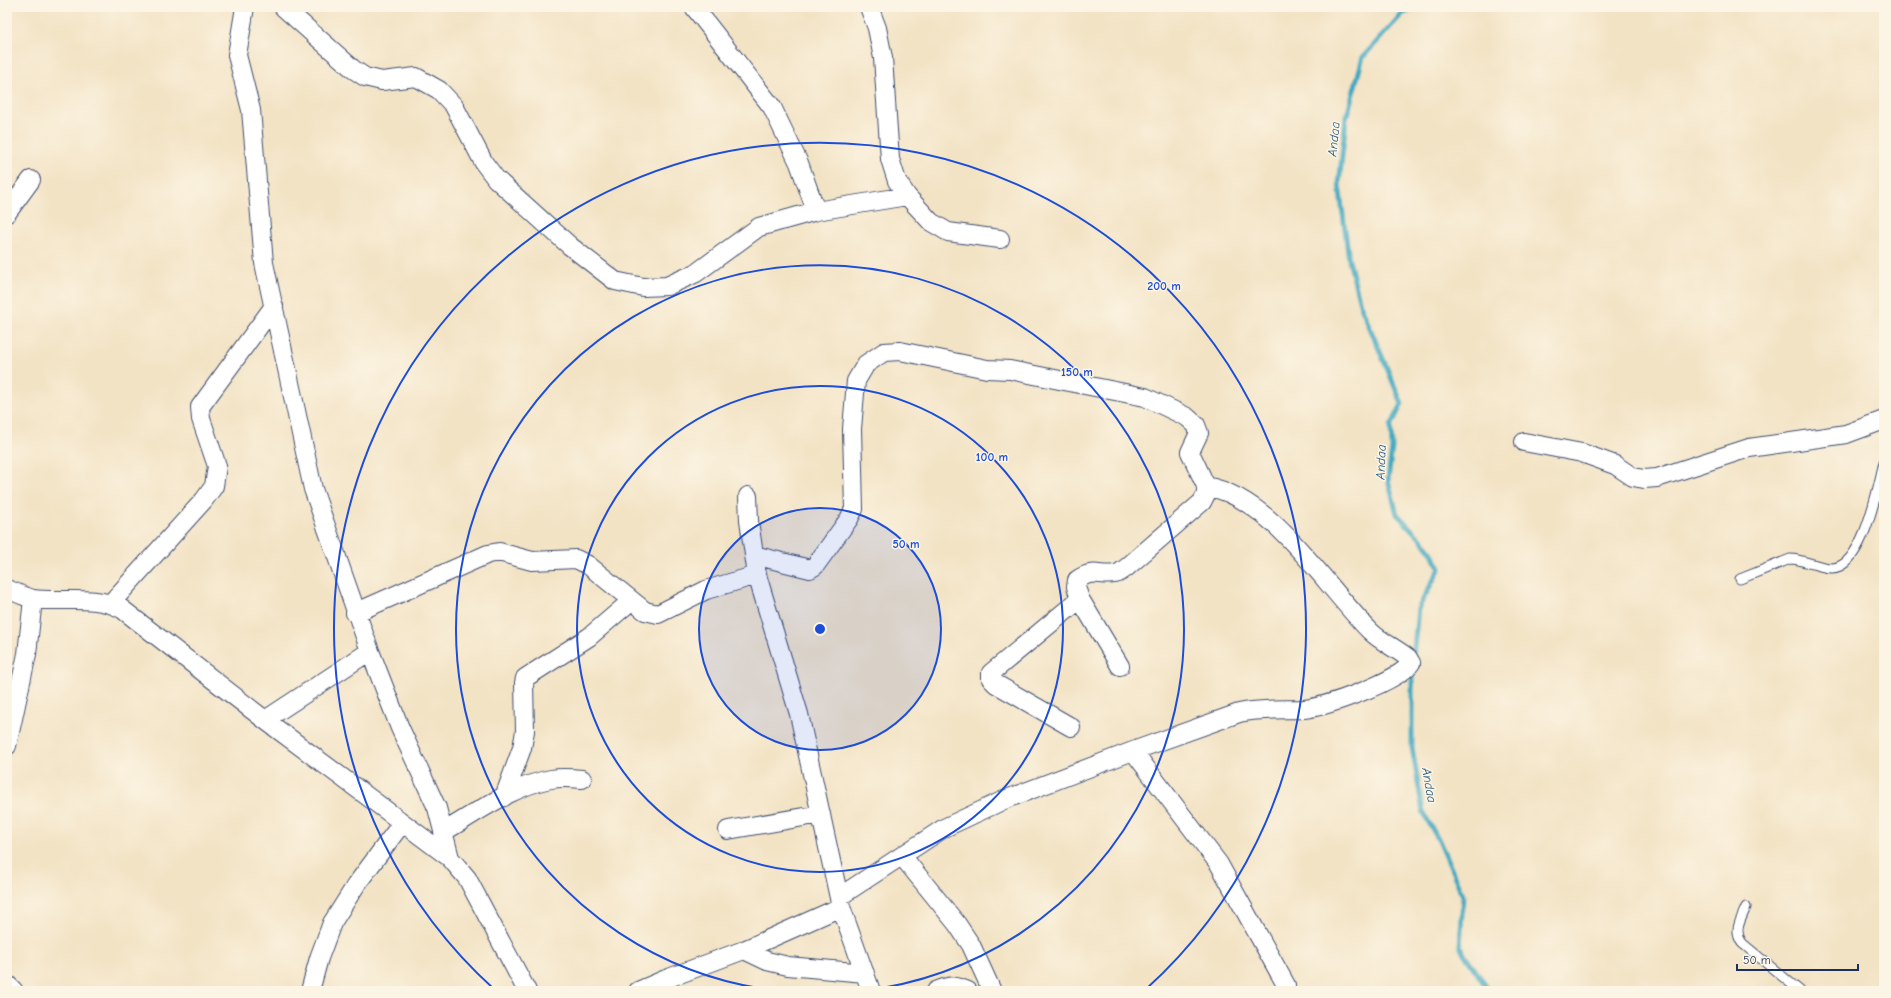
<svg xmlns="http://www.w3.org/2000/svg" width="1891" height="998" font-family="'Comic Neue',sans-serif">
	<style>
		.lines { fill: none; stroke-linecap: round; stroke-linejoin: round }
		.stream { stroke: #41a9c1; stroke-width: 5 }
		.lane-casing { stroke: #3b4a6d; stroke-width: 11 }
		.street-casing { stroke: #3b4a6d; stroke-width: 20 }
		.lane { stroke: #fff; stroke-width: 9 }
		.street { stroke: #fff; stroke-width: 18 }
		.ring { fill: none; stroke: #1d4ed8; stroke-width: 2 }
		.labels { text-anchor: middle; stroke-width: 3; stroke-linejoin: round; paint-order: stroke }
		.water-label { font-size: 13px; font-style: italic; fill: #285a81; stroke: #fcf5e5 }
		.centre { fill: #1d4ed8; stroke: #fcf5e5; stroke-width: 2 }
		.ring-label { font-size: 12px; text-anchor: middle; font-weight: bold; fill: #1d4ed8; stroke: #fcf5e5; stroke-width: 3; stroke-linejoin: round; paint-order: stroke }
	</style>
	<rect width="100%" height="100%" fill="#fcf5e5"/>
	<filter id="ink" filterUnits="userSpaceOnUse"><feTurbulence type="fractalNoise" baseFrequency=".025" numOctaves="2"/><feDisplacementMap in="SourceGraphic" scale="8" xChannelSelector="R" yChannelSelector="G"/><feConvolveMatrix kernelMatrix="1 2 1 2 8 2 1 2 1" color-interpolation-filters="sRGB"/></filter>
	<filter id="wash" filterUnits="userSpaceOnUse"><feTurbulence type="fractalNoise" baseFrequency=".012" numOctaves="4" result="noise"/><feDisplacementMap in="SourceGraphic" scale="16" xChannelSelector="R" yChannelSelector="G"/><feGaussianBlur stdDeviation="0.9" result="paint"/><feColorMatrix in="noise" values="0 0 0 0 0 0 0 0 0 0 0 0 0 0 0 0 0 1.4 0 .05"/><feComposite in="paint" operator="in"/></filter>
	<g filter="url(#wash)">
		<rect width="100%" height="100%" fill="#f3e3c5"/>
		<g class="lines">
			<path class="stream" d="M1413,657L1418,609L1440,568L1429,548L1397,514L1388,480L1392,448L1391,426L1402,404L1360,304L1349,260L1339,184L1346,119L1363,57L1402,14L1419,7
				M1412,669V747L1423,812L1440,843L1463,896L1460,947L1489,991"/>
		</g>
	</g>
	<g filter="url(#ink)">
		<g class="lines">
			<defs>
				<path id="lane" d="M1740,579L1790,559C1804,559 1818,568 1832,568C1863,568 1878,486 1884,462
					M1746,907C1741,920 1733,930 1742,943L1800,991"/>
				<path id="street" d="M245,7L237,55L251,110L264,263L313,489L370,651L400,728L437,808L450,858
					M283,7L353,69L365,77L382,81L416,77L439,90L454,106L484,163L496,179L570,246L615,281L643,287L667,286L696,273L759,227L816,211L799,163L772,107L694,7
					M869,7L877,28L883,58L890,159L897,181L907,196L931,222L948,232L1000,239
					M816,211L907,196
					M7,213L31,180
					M1524,442L1582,453L1615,465L1633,477L1644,479L1657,478L1749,448L1846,434L1884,420
					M748,496L749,521L757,575L799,714L841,907L871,991
					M754,555L810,569L815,566L849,519L854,509L852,429L856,381L866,364L884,352L900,351L987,369L1010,370L1145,397L1187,417L1196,425L1199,433L1190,452L1206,486V494L1202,502L1126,568C1123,570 1119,574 1115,574C1099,577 1094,568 1077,580L1076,587L1080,599L1120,666
					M7,589C15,592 25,597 33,599C63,603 94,594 122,609L265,720L450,858L467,878L527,991
					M111,603L204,500L214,486L217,466L201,419L200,407L274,306
					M355,613L488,554L499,552L532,561L576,559L588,565L645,611L658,614L706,590L757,575
					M265,720L370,651
					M1071,727L996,684L991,679V673L1080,599
					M7,746L27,654L33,599
					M1133,751L1219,864L1286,985
					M504,797L522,748L525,731L524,683L525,678L589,637L631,601
					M728,830L821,814
					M443,832C475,814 514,785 551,779C562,777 572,778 582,779
					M902,856L957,924L971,945L992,991
					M839,897L944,828L1004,800L1133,751L1239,713C1261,708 1282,710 1304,709C1326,707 1399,681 1411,663L1408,658C1396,648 1381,642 1370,631C1324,585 1273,498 1206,486
					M744,950L767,961L788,966L865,973
					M7,984L14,991
					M310,991L319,958L332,923L356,885L402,823
					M638,991L666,979L744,950L841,907
					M936,991C950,985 954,985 968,991"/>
			</defs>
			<use href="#lane" class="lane-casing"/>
			<use href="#street" class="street-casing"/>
			<use href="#lane" class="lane"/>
			<use href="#street" class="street"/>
		</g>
	</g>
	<circle cx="820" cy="629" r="121" fill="#1d4ed8" fill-opacity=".12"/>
	<g class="ring">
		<circle cx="820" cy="629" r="121"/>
		<circle cx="820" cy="629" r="243"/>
		<path d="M779 991A364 364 0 1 1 861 991"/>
		<path d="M495 990A486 486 0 1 1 1145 990"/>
	</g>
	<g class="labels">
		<g class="water-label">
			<text transform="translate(1333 139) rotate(-84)" y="5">Andaa</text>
			<text transform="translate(1380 462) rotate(-88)" y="5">Andaa</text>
			<text transform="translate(1430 785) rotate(80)" y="5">Andaa</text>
		</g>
	</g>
	<circle cx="820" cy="629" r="6" class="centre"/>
	<g class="ring-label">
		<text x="1164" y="290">200 m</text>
		<text x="1077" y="376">150 m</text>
		<text x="992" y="461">100 m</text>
		<text x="906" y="548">50 m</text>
	</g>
	<rect width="1891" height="998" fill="none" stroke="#fcf5e5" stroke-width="24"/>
	<path d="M1737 964v6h121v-6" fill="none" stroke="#1b2f5e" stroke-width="2"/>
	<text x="1743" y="964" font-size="12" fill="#1b2f5e" stroke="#fcf5e5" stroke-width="3" paint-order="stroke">50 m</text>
</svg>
